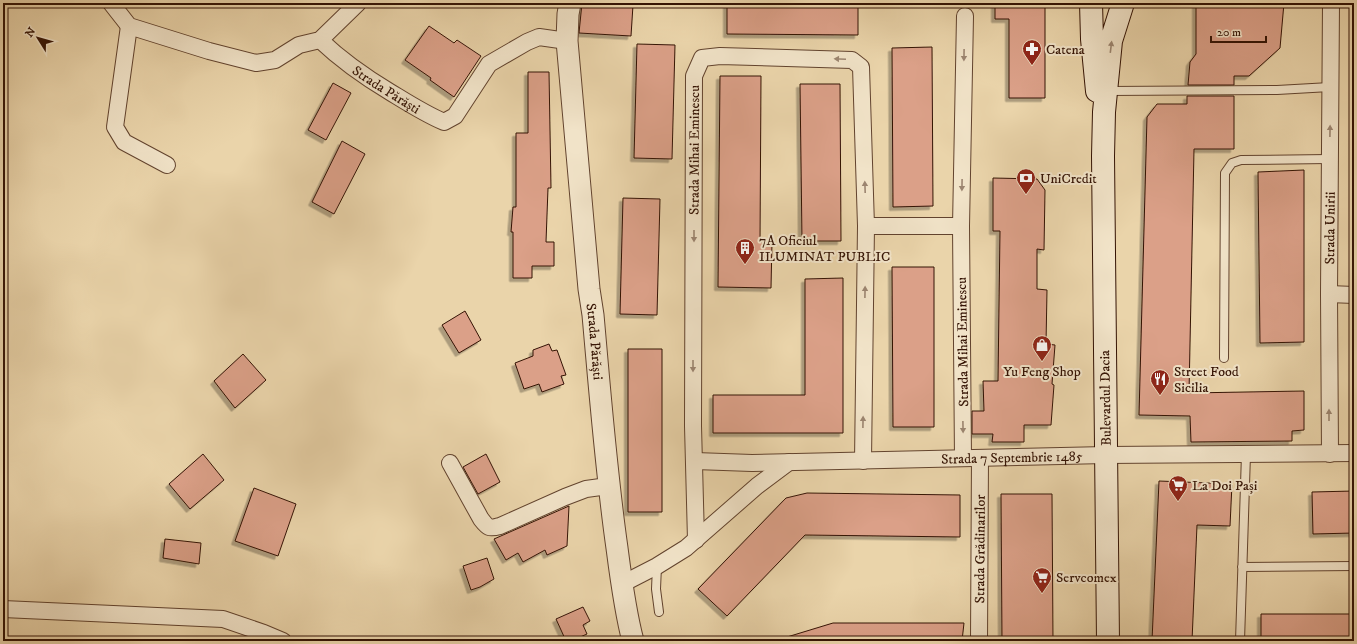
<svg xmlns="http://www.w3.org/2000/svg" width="1357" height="644" font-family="'IM FELL DW Pica',serif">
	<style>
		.building { fill: #dba088; stroke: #341304; filter: url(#shadow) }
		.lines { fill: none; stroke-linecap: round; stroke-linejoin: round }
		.service-casing { stroke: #62432e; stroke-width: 10 }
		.minor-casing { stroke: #62432e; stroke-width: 18 }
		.tertiary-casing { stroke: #62432e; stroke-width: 23 }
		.secondary-casing { stroke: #341304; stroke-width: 24 }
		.service { stroke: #f1e3c8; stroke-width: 8 }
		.minor { stroke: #f1e3c8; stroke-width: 16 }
		.tertiary { stroke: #f1e3c8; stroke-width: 21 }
		.secondary { stroke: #f1e3c8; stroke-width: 22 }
		.oneway { fill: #9c8570 }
		.labels { text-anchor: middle; stroke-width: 4; stroke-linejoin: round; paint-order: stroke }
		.poi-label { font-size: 14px; fill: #341304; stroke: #f1e3c8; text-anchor: start }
		.street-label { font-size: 14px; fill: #341304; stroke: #f1e3c8 }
	</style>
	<defs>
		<filter id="shadow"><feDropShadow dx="-3.5" dy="3.5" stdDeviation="0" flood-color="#0004"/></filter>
	</defs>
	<rect width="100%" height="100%" fill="#ead4aa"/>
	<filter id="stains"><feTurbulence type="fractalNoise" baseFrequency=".005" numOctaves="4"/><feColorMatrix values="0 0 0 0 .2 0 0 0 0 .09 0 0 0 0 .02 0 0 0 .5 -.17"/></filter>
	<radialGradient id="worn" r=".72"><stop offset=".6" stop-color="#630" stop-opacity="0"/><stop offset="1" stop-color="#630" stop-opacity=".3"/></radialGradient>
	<path class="building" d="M582,3L633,5L631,36L579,33Z
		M727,3H858V35L727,34Z
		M995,3H1045V98H1009V19H995Z
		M1196,3H1284L1280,48L1249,76H1234V85H1188L1190,62L1196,54Z
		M429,26L454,43L457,40L481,56L454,97L430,80L431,78L405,60Z
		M637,44L675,45L672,159L634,158Z
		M932,47L933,206L893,207L892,48Z
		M528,72H549L551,188H548L546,242H554V266H532V278H513V232H511L513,207H516V133H528Z
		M720,76H761L760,242H772L771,288L718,287Z
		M333,83L351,93L326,140L308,130Z
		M800,84H840L841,241H802Z
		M1187,96H1234V149H1194L1189,393L1304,391V430L1292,431V441L1191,442L1190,416L1139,415L1147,117L1157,104H1187Z
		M342,141L365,154L334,214L312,202Z
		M1304,170V342L1260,343L1258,172Z
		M993,178L1037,179L1045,190L1044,250L1037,249V289L1047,290L1046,344L1055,345L1052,384L1054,385L1051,425H1024V442H992L993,434H972V411H984L983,381H998L1000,231H993Z
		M623,198L660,199L657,315L620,314Z
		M892,267H934V427H893Z
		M843,278V433H713V395H805V279Z
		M465,311L481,340L459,353L442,325Z
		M549,344L552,351L557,350L566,375L561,376L564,384L542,392L539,384L524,389L515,363L533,356V350Z
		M628,349H662V512H628Z
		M243,354L266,380L235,408L214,381Z
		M203,454L224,480L190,509L169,484Z
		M486,454L500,482L478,494L463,467Z
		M1159,481L1232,484L1230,526L1197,525L1192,641H1152Z
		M254,488L296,504L278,556L235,541Z
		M1354,491V533L1313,534L1312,492Z
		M807,493L960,495V537L805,535L727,616L698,589L786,498Z
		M1001,494H1052L1053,641H1002Z
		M569,506L567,546L547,555L545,550L523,562L518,553L506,560L494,539Z
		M165,539L201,543L199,564L163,558Z
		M487,558L494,579L480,587L471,590L463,566Z
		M583,607L590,621L583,625L587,634L571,641H566L556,619Z
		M1261,614H1354V641H1261Z
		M833,623H964L962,641H787V637Z"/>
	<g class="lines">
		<defs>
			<path id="service" d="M1107,91L1277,90L1330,87
				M1224,358L1225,173L1232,163L1241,160L1329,159
				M657,566L656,589L659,612
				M1242,567L1354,566
				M1240,641L1246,454"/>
			<g id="minor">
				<path d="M111,3L129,26L209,51L256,63L275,60L299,45L320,40L358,3"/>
				<path d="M129,26L115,127L124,142L167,165"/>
				<path id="s1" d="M320,40C341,60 365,77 390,92C408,103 425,114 444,122L455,116L489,64L527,42L539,37L567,41"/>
				<path d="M866,226H961"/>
				<path d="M1329,294L1354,295"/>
				<path id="s2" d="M1330,454L1329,294L1331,3"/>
				<path d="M963,458L961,226L965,16"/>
				<path id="s3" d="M695,461L752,463L1106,455L1354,453"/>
				<path d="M450,463L481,519C488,528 489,529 500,526L565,497L586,489L608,486"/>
				<path id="s4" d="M696,540L693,426L694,76L702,58L720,56L852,60L861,67L866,226L863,461"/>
				<path d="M622,584L657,566L686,548L757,486L789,462"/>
				<path d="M3,609L223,619L264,633L283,641"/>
				<path id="s5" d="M979,641L980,458"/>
			</g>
			<g id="tertiary">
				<path id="s6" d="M570,3L568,14L567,41L589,289L593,315C600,393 606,471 617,548C621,579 625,611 633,641"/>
			</g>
			<path id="secondary" d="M1091,3L1092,39L1097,91
				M1108,641L1103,156L1104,112L1111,41L1123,3"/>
		</defs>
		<use href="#service" class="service-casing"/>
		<use href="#minor" class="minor-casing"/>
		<use href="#tertiary" class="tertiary-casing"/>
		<use href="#secondary" class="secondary-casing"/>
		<use href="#service" class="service"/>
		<use href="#minor" class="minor"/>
		<use href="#tertiary" class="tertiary"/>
		<use href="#secondary" class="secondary"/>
	</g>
	<defs><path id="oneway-solid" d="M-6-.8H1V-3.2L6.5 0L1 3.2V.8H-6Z"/></defs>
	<g class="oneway">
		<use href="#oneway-solid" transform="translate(1111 47) rotate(-83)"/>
		<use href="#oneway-solid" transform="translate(964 55) rotate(91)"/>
		<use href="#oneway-solid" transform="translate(840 59) rotate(-178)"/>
		<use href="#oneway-solid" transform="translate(1330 131) rotate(-89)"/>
		<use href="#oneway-solid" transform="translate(962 185) rotate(91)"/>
		<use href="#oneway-solid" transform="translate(865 187) rotate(-92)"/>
		<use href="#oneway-solid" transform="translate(694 236) rotate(90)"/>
		<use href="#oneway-solid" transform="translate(865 292) rotate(-89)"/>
		<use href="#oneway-solid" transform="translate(693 366) rotate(90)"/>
		<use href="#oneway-solid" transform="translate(1329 415) rotate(-90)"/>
		<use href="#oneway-solid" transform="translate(863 422) rotate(-89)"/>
		<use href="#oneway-solid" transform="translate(963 427) rotate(89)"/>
	</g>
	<defs>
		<symbol id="pharmacy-pin" viewBox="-11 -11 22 30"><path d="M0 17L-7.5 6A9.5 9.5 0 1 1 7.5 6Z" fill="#8f2418" stroke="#f1e3c8"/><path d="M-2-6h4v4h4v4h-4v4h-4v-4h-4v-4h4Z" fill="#fff"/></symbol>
		<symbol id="bank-pin" viewBox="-11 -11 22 30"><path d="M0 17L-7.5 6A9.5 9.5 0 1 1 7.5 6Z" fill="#8f2418" stroke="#f1e3c8"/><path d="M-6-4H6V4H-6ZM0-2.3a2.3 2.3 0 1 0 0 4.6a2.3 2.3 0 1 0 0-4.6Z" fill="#fff"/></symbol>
		<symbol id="building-pin" viewBox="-11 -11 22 30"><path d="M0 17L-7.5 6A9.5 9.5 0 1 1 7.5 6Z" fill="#8f2418" stroke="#f1e3c8"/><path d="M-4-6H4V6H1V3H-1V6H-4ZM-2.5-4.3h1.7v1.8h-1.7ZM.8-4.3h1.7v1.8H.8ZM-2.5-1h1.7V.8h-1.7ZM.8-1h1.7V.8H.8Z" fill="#fff"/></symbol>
		<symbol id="shop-pin" viewBox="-11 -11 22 30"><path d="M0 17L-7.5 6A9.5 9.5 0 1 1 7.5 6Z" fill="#8f2418" stroke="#f1e3c8"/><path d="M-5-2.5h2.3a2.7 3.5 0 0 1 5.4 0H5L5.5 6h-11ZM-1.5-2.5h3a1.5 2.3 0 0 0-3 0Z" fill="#fff"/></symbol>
		<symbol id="restaurant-pin" viewBox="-11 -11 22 30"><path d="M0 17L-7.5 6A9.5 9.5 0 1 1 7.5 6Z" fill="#8f2418" stroke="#f1e3c8"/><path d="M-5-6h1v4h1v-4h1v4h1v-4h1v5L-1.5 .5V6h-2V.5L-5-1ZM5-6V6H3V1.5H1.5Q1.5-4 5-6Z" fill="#fff"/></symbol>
		<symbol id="supermarket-pin" viewBox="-11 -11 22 30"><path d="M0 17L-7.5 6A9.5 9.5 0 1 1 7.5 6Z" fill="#8f2418" stroke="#f1e3c8"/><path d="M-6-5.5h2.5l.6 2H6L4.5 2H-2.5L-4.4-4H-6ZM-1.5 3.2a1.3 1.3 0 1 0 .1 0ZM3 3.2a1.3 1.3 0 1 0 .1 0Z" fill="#fff"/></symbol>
	</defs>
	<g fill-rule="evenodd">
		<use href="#pharmacy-pin" x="1021" y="38" width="22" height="30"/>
		<use href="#bank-pin" x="1015" y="167" width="22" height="30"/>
		<use href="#building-pin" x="734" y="237" width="22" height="30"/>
		<use href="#shop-pin" x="1031" y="334" width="22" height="30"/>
		<use href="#restaurant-pin" x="1149" y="368" width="22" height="30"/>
		<use href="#supermarket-pin" x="1167" y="474" width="22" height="30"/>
		<use href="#supermarket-pin" x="1031" y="566" width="22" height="30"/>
	</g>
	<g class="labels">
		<g class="poi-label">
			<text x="1046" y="54">Catena</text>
			<text x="1040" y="183">UniCredit</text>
			<text x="759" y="245">7A Oficiul<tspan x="759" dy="16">ILUMINAT PUBLIC</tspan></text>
			<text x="1042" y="376" text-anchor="middle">Yu Feng Shop</text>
			<text x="1174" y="376">Street Food<tspan x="1174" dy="16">Sicilia</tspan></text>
			<text x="1192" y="490">La Doi Pași</text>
			<text x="1056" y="582">Servcomex</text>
		</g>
		<g class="street-label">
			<text dy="5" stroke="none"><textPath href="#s1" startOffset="83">Strada Părăști</textPath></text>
			<text dy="5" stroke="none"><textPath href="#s4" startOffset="390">Strada Mihai Eminescu</textPath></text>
			<text dy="5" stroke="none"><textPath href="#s2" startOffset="226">Strada Unirii</textPath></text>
			<text dy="5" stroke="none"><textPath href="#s6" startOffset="340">Strada Părăști</textPath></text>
			<text transform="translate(962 342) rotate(-91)" y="5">Strada Mihai Eminescu</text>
			<text transform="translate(1105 398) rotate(-91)" y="5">Bulevardul Dacia</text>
			<text dy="5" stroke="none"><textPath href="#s3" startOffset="317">Strada 7 Septembrie 1485</textPath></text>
			<text dy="5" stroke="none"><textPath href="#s5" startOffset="92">Strada Grădinarilor</textPath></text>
		</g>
	</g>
	<rect width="1357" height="644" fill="none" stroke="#ead4aa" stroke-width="16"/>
	<rect x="4" y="4" width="1349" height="636" fill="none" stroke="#341304" stroke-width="2"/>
	<rect x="8" y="8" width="1341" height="628" fill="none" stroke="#341304"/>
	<g transform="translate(38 38) rotate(307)" stroke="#f1e3c8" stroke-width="3" paint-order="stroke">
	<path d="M0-3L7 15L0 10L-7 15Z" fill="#341304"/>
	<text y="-6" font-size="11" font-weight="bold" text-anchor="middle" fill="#341304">N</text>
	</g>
	<path d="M1211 36v6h55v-6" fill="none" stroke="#341304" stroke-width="2"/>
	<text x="1217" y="36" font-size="12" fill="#341304" stroke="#f1e3c8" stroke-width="3" paint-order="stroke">20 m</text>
	<rect width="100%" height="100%" filter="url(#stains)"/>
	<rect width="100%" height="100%" fill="url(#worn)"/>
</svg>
